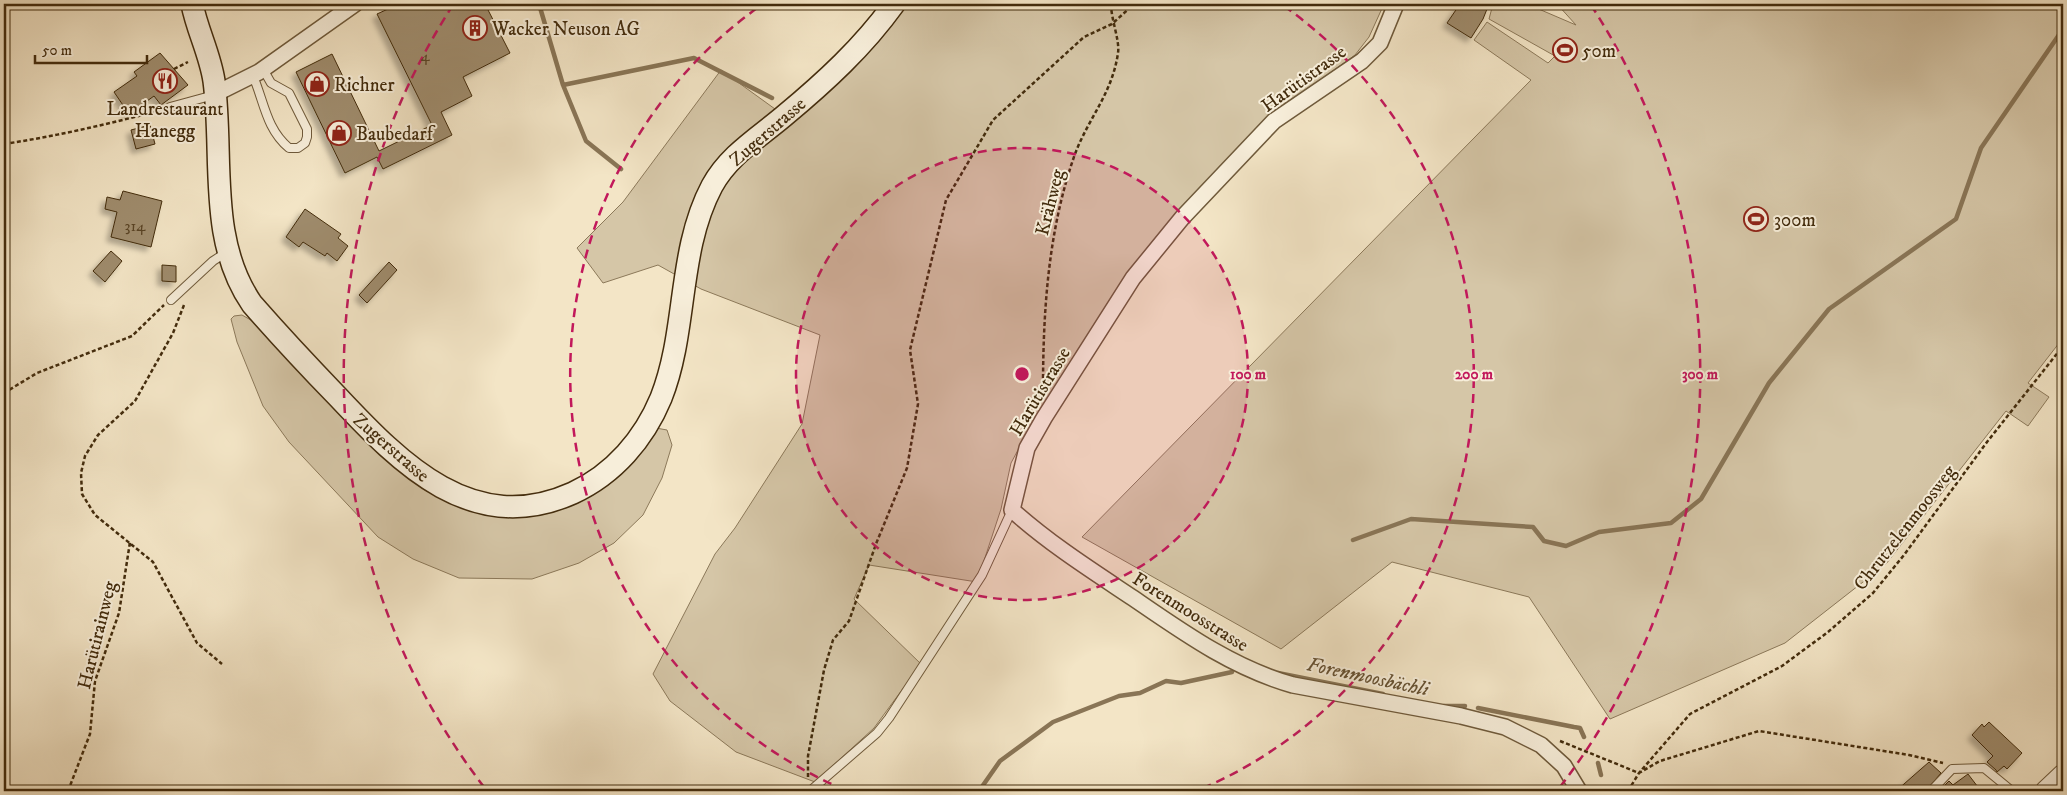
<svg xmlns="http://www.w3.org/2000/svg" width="2067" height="795" font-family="'IM FELL DW Pica',serif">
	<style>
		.green { fill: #d5c6a7; stroke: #8c795a }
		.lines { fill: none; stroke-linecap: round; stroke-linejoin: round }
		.stream { stroke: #897556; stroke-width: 4.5 }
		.building { fill: #9f8c6d; stroke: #432c0d; filter: url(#shadow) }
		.service-casing { stroke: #6f5a3b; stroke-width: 10 }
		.minor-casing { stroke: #6f5a3b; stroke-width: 18 }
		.tertiary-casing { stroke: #6f5a3b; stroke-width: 21 }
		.secondary-casing { stroke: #432c0d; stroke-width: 24 }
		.path { stroke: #432c0d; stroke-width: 2.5; stroke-dasharray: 4 2.5; stroke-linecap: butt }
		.service { stroke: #f7eeda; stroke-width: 8 }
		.minor { stroke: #f7eeda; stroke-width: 15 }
		.tertiary { stroke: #f7eeda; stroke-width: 19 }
		.secondary { stroke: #f7eeda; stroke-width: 21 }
		.ring { fill: none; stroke: #c2185b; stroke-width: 2.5; stroke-dasharray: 9 6 }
		.labels { text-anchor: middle; stroke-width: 4; stroke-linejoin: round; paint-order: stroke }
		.number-label { font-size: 16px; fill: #5a4425 }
		.poi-label { font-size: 19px; fill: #432c0d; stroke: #f7eeda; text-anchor: start }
		.street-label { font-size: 19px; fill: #432c0d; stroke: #f7eeda }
		.water-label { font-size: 20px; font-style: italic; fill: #665132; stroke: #f7eeda }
		.centre { fill: #c2185b; stroke: #f7eeda; stroke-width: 2.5 }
		.ring-label { font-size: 15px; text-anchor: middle; font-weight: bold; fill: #c2185b; stroke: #f7eeda; stroke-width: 4; stroke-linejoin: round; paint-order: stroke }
	</style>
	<defs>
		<filter id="shadow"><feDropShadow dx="-4.5" dy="4.5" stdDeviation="2.5" flood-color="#0004"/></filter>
	</defs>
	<rect width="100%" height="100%" fill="#f3e5c6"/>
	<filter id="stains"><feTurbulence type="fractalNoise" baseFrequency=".004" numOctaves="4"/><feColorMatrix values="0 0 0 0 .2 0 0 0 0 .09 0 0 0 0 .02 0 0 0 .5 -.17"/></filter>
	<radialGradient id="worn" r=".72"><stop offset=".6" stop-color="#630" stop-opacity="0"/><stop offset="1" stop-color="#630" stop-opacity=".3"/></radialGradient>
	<path class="green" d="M902,4H1384L1369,37L1355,55L1270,116L1125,277L1037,415L1011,463L1001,509L977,582L869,565L854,599L921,664L874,728L815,782L736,752L670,701L653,674L715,554L735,528L802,424L820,335L701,289L658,265L603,283L577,248L623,202L721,70L793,122Z
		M1493,4H1527L1576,25L1557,4H2063V338L2028,383L2049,397L2028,426L2006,411L1886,564L1785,643L1610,719L1529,597L1392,562L1281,649L1082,537L1531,80L1474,40L1487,22L1548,63L1555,56L1489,19Z
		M242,315L256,323L394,467L426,491L470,509L590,495L619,476L639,453L656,428L667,430L672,445L662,478L643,515L614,543L579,563L532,579L459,578L413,559L378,537L289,442L263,406L237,342L231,319L234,316Z"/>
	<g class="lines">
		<path class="stream" d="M539,4L563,85L586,141L621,169
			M563,85L694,58L772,98
			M1353,540L1411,519L1533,527L1544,541L1566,546L1599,532L1671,523L1701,499L1769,383L1829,309L1956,219L1981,148L2063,29
			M1278,673L1383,694
			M1444,706H1465
			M1478,708L1574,727L1580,728L1584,737
			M1598,763L1601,775
			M979,791L1000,761L1053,722L1119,696L1140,693L1166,681L1181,683L1232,672"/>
	</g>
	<path class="building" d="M399,4H485L510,53L463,77L472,96L441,112L452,135L383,169L377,157L345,173L296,72L332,54L379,151L432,125L377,14Z
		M1460,4H1489L1483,19L1471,38L1447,23Z
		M160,53L188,85L161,105L154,96L129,114L114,92L137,76L134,72Z
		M150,125L155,144L136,149L131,130Z
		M123,191L162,201L151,247L111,237L117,212L105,209L107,197L120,200Z
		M305,209L341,234L338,238L348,246L337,261L327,253L325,256L303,242L299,247L286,237Z
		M111,251L122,261L105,282L93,271Z
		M389,262L397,270L367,303L359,295Z
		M162,265L176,266V282L162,281Z
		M1989,722L2022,753L2007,769L2004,766L1997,772L1996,770L1987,762L1993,756L1972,735L1982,724L1984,727Z
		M1929,762L1941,773L1926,791H1896Z
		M1968,774L1981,791H1939L1949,781L1953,785Z"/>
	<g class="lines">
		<defs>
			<path id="service" d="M253,76C264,101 266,129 289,148H298L305,143L307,137V129L289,93L271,83L263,69
				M170,107L214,95
				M171,300L213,261L227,252
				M810,791L877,733L889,718L982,575L1012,510
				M1931,791L1952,769L1984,768L2012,791"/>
			<path id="minor" d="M1396,4L1380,43L1362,61L1274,121L1182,218L1133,278L1044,418L1027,448L1012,510C1050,544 1091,570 1133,598C1184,633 1233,668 1293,685L1461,716L1505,727L1541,745L1564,766L1579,791
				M215,94L259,72L355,4"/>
			<path id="tertiary" d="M2045,791L2063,774"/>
			<path id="secondary" d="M192,4C197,30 210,54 214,81C224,156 207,239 252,304C280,336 309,367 338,397C401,464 473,538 573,493C614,474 644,439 661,398C688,330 677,252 712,186C729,155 758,138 784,116C825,82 863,47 894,4"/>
		</defs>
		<use href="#service" class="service-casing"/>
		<use href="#minor" class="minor-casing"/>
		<use href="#tertiary" class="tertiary-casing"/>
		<use href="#secondary" class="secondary-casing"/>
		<path class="path" d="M174,69L188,62
			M4,144C57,136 109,124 161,110
			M184,305L173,333L135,401L98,435L85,456L81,473L82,494L95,515L153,562L197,643L222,664
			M1043,391C1043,311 1048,230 1075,154C1089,117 1112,94 1118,53C1120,41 1111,19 1111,4
			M4,393L37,373L132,336L164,305
			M1560,741L1639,773L1660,761L1759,731L1909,755L1943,763
			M808,777V756L824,670L833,640L849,621L876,544L907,468L918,404L910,350L946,200L993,120L1084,37L1112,24L1134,4
			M68,791L90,734L95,681L119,613L130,542
			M1628,791L1639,773L1690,714L1782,666L1828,632L1873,593L1904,555L1987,442L2063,346"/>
		<use href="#service" class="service"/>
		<use href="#minor" class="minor"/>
		<use href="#tertiary" class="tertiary"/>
		<use href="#secondary" class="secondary"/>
	</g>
	<circle cx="1022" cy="374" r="226" fill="#c2185b" fill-opacity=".12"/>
	<g class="ring">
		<circle cx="1022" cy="374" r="226"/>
		<path d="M845 790A452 452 0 0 1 760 6M1284 6A452 452 0 0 1 1199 790"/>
		<path d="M484 787A678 678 0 0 1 453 5M1591 5A678 678 0 0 1 1560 787"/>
	</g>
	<defs>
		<symbol id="building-ring" viewBox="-11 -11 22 22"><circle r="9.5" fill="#f7eeda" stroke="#8f2418" stroke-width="1.5"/><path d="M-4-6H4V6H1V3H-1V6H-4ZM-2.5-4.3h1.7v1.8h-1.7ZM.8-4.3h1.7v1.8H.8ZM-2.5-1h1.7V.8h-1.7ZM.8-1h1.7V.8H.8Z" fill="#8f2418"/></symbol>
		<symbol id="stadium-ring" viewBox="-11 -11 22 22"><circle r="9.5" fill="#f7eeda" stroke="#8f2418" stroke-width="1.5"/><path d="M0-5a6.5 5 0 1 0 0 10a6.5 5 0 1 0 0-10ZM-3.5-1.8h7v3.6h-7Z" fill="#8f2418"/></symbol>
		<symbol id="restaurant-ring" viewBox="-11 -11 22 22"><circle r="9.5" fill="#f7eeda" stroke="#8f2418" stroke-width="1.5"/><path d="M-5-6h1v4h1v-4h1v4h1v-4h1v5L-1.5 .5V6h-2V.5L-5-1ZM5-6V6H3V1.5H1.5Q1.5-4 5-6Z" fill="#8f2418"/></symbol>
		<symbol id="shop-ring" viewBox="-11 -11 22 22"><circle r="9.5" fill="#f7eeda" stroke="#8f2418" stroke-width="1.5"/><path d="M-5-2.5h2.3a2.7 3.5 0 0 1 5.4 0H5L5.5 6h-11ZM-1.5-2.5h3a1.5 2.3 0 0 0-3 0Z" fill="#8f2418"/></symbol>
	</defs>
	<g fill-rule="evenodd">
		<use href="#building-ring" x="461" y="14" width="28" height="28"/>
		<use href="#stadium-ring" x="1551" y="36" width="28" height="28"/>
		<use href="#restaurant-ring" x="151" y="67" width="28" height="28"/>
		<use href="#shop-ring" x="303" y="70" width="28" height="28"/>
		<use href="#shop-ring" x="325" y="119" width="28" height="28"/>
		<use href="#stadium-ring" x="1742" y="205" width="28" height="28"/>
	</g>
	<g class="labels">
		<g class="number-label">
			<text x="425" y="61">4</text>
			<text x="135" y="231">314</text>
		</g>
		<g class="poi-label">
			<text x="492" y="35">Wacker Neuson AG</text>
			<text x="1582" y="57">50m</text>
			<text x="334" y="91">Richner</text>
			<text x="165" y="115" text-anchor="middle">Landrestaurant<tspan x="165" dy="22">Hanegg</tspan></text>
			<text x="356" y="140">Baubedarf</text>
			<text x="1774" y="226">300m</text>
		</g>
		<g class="street-label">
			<text transform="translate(1303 78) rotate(-36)" y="7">Harütistrasse</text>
			<text transform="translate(767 131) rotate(-41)" y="7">Zugerstrasse</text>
			<text transform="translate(1049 202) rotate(-76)" y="7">Krähweg</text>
			<text transform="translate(1039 391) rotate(-59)" y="7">Harütistrasse</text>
			<text transform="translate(392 447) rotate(41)" y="7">Zugerstrasse</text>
			<text transform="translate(1904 527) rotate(-52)" y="7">Chrutzelenmoosweg</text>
			<text transform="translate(1191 611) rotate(32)" y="7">Forenmoosstrasse</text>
			<text transform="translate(96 635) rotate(-76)" y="7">Harütirainweg</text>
		</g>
		<g class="water-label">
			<text transform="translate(1368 676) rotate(12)" y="7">Forenmoosbächli</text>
		</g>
	</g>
	<circle cx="1022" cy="374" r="8" class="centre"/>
	<g class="ring-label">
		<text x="1248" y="379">100 m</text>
		<text x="1474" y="379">200 m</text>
		<text x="1700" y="379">300 m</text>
	</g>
	<rect width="2067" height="795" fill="none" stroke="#f3e5c6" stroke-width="20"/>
	<rect x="5" y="5" width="2057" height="785" fill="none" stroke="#432c0d" stroke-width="2.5"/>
	<rect x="10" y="10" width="2047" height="775" fill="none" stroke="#432c0d"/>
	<path d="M35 55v8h112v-8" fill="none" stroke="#432c0d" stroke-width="2.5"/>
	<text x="42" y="55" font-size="15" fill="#432c0d" stroke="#f7eeda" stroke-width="4" paint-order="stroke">50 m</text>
	<rect width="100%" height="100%" filter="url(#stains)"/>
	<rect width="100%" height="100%" fill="url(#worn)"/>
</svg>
